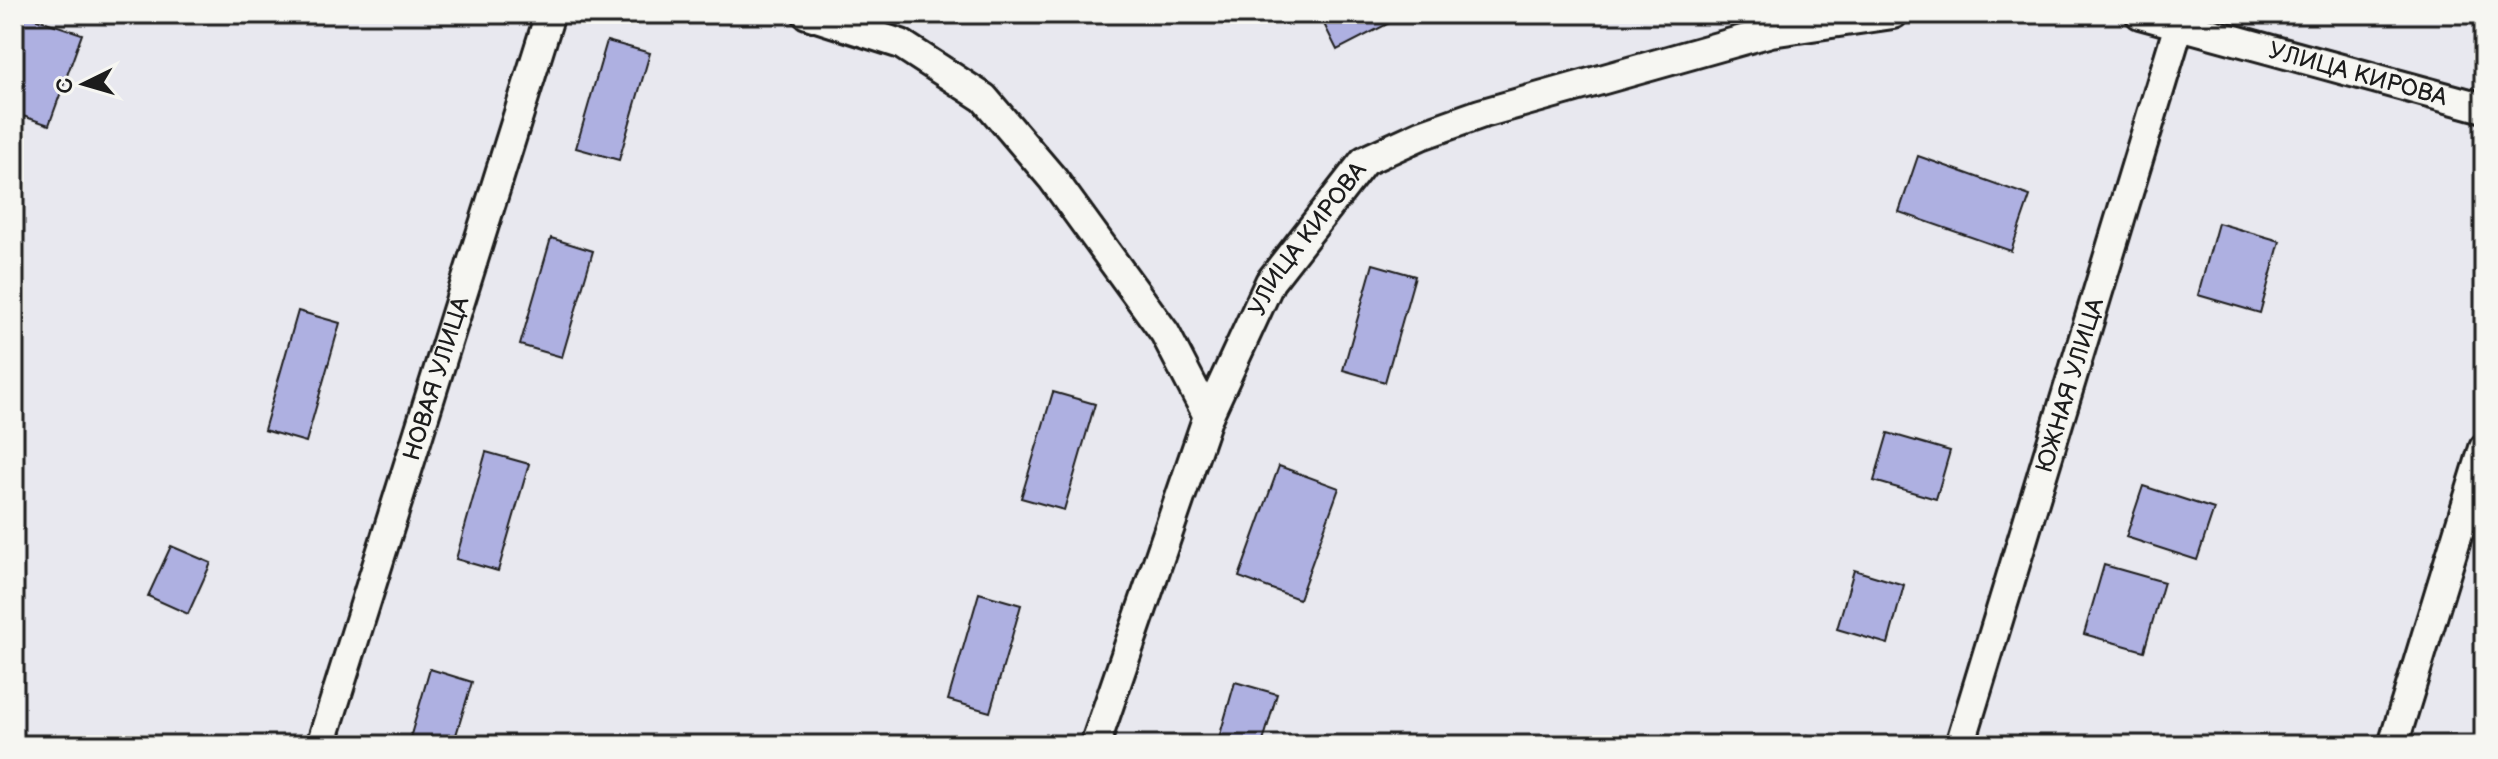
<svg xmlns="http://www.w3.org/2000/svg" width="2498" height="759" font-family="'Balsamiq Sans',sans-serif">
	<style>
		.building { fill: #aeb0e1; stroke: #1c1c1c; stroke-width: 2 }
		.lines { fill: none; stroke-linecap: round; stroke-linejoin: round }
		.street-casing { stroke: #1c1c1c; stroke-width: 34 }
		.street { stroke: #f6f6f2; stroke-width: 28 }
		.labels { text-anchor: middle; stroke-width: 7; stroke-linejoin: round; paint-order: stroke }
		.street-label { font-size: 24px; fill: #1c1c1c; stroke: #f6f6f2 }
	</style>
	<rect width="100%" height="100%" fill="#e8e8ef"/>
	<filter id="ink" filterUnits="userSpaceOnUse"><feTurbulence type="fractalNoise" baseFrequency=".0125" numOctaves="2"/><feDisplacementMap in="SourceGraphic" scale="16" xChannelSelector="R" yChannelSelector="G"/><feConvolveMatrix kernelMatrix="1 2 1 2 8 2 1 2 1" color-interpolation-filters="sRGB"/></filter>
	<g filter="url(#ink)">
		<path class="building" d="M22,14L82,34L49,125L14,113V36Z
			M1319,14H1400L1401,17L1337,50Z
			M607,41L650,53L619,160L576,148Z
			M1918,156L2030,196L2011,251L1899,212Z
			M2218,223L2280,241L2260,313L2198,295Z
			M551,238L593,251L562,357L520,345Z
			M1373,264L1415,276L1385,382L1343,370Z
			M298,311L340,323L306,442L264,430Z
			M1053,392L1095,404L1064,510L1021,498Z
			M1888,433L1950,451L1936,499L1874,481Z
			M486,452L529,464L498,571L456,559Z
			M1279,466L1339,488L1299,599L1239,577Z
			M2143,486L2214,509L2197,560L2126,537Z
			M171,546L211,563L188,614L148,596Z
			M2104,565L2164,582L2144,651L2084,634Z
			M1854,570L1904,585L1888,644L1837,629Z
			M979,593L1021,605L990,712L948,700Z
			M430,669L472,682L453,745H408Z
			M1235,682L1277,694L1262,745H1217Z
			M1807,735L1843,745H1804Z"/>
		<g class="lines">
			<defs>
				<g id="street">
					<path d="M807,14L901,44L984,98L1053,179L1165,333L1208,416"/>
					<path id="s1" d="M2140,14L2484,108"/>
					<path id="s2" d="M321,745L550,14"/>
					<path id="s3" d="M1095,745L1208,416L1270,282L1364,161L1421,135L1480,114L1771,32L1893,14"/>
					<path id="s4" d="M1960,745L2179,25"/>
					<path d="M2393,745L2484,448"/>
				</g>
			</defs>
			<use href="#street" class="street-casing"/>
			<use href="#street" class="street"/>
		</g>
	</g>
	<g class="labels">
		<g class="street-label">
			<text dy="8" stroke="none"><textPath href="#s1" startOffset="226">УЛИЦА КИРОВА</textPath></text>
			<text dy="8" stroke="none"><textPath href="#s3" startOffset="552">УЛИЦА КИРОВА</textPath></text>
			<text dy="8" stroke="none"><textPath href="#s2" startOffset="384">НОВАЯ УЛИЦА</textPath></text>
			<text dy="8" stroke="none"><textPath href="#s4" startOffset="376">ЮЖНАЯ УЛИЦА</textPath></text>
		</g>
	</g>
	<rect width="2498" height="759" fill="none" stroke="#f6f6f2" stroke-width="48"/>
	<rect x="24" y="24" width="2450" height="711" fill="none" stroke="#1c1c1c" stroke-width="3" filter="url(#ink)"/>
	<g transform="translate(84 84) rotate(265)" stroke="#f6f6f2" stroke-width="6" paint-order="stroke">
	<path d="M0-6L14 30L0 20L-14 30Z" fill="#1c1c1c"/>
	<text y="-12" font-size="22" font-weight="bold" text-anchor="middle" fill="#1c1c1c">С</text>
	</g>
</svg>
